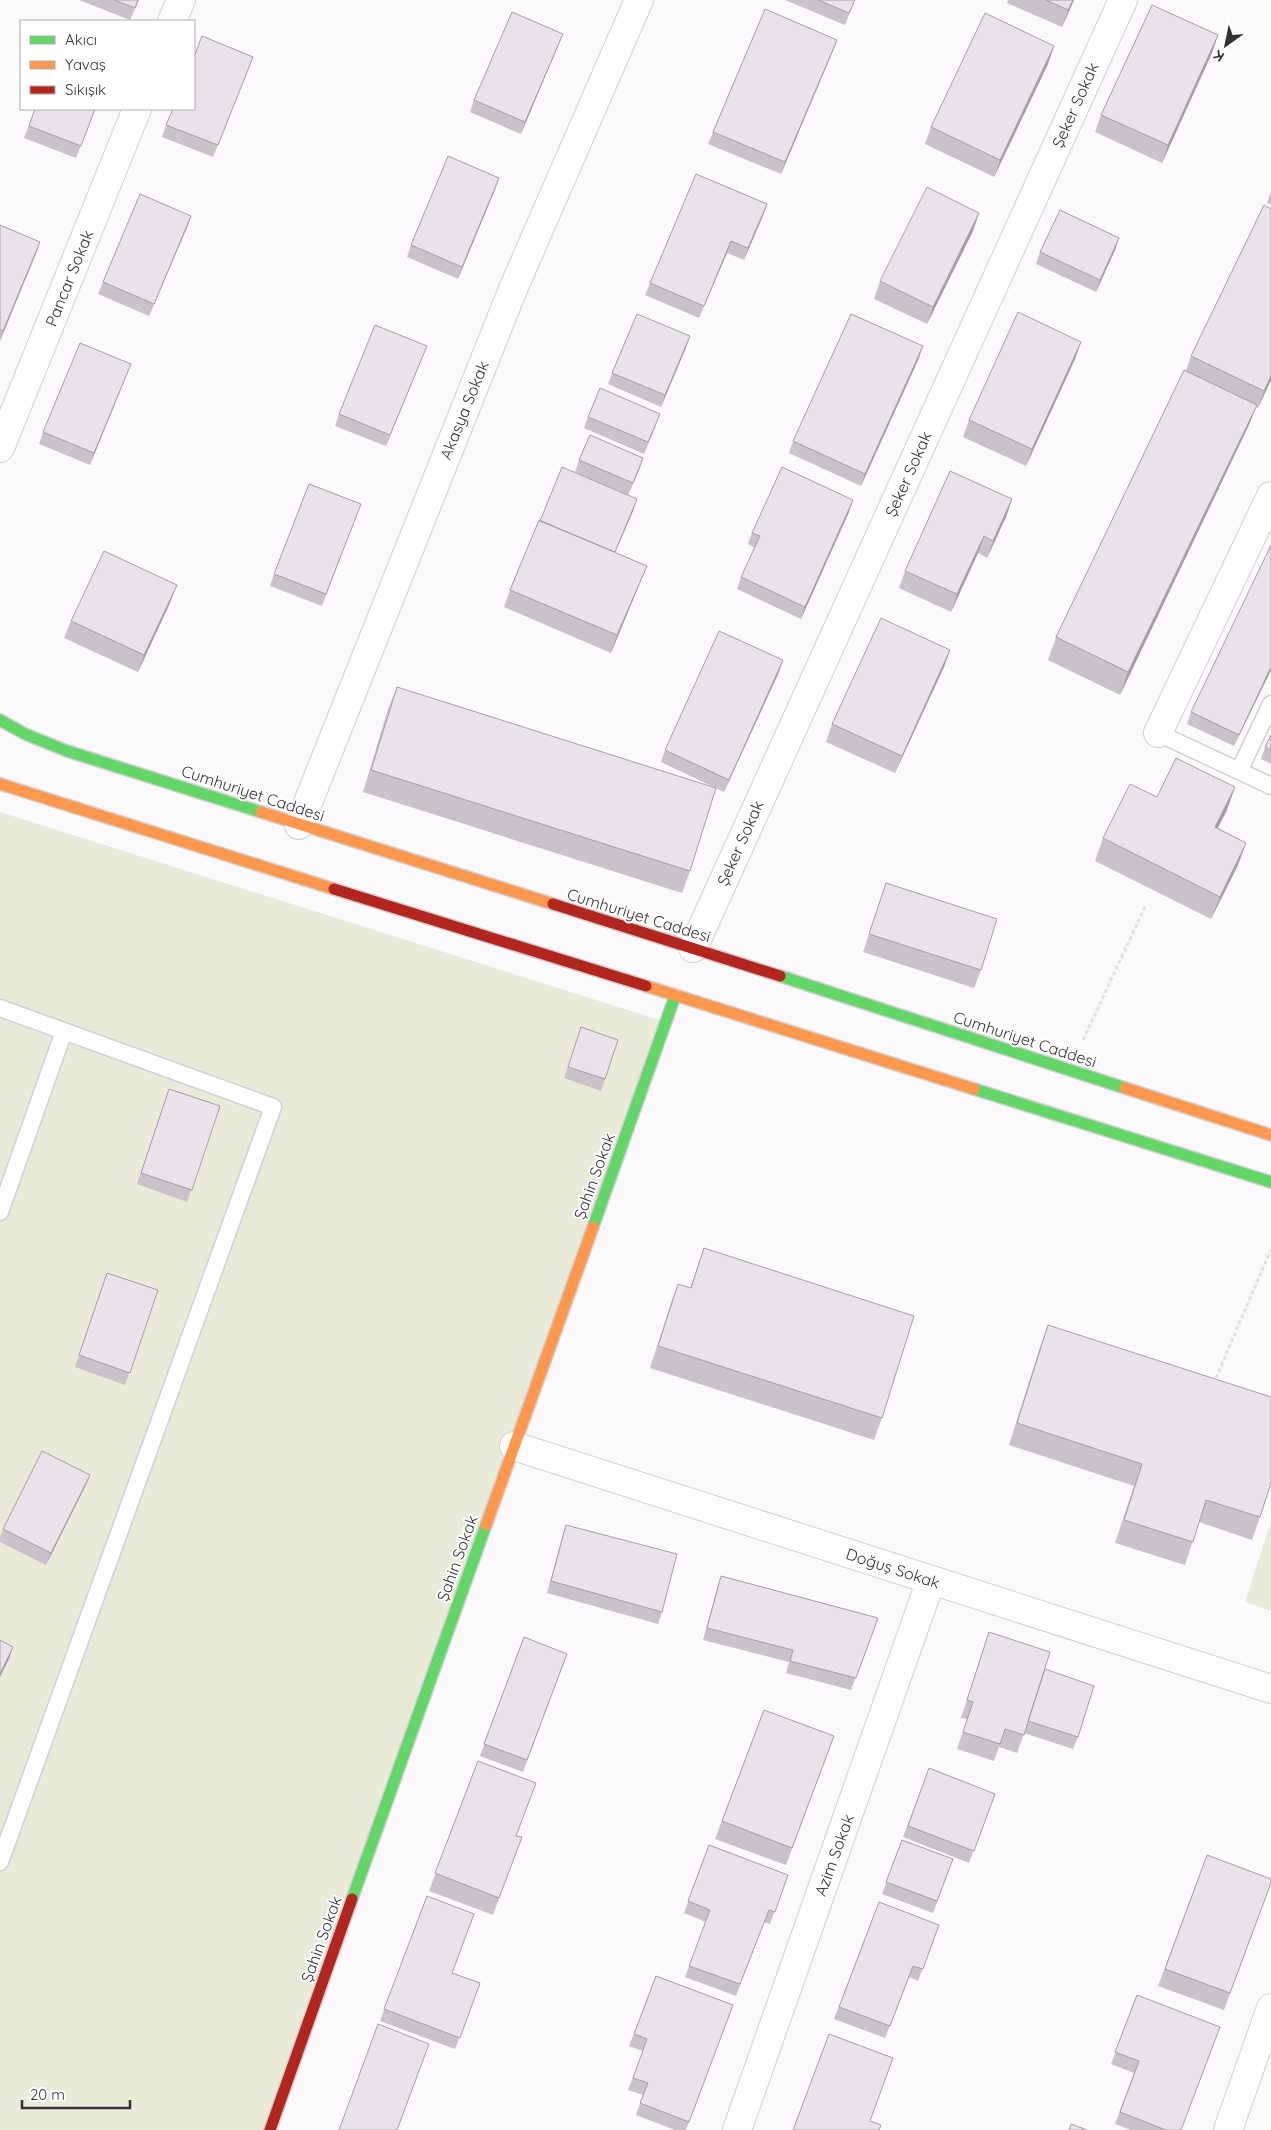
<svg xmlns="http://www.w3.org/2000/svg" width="1271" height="2130" font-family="Quicksand,sans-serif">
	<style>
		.green { fill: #eaead8 }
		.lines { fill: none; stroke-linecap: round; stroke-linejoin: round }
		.lane-casing { stroke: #d2cfd3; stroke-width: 19 }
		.street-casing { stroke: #d2cfd3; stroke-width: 30 }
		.fast-casing { stroke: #d2cfd3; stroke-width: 14 }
		.slow-casing { stroke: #d2cfd3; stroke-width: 14 }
		.jam-casing { stroke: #d2cfd3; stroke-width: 14 }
		.path { stroke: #e2e1e2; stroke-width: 3; stroke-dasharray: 4 2.5; stroke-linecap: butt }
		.lane { stroke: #fffeff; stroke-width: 16 }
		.street { stroke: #fffeff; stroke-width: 28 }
		.fast { stroke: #63d668; stroke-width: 11 }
		.slow { stroke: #ff974d; stroke-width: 11 }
		.jam { stroke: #b3261e; stroke-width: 11 }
		.wall { fill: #c8c2c9 }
		.shaded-wall { fill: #a39ea4 }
		.building { fill: #e9e2ea; stroke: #a39ea4 }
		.labels { text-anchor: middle; stroke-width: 4; stroke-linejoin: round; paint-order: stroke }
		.street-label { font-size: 16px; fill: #353036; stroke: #fff }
	</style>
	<rect width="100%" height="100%" fill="#fcf9fd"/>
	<path class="green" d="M0,812L666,1022L270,2130H0Z
		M1271,1521V1611L1245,1602Z"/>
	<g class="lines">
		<defs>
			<path id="lane" d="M1158,733L1271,786
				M1239,771L1271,704
				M0,1008L273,1107L0,1862
				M0,1212L64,1031"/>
			<path id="street" d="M172,21L181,0
				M0,448L137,109
				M1158,733L1271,496
				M299,825L513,289L639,0
				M693,948L1123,0
				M514,1446L1271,1689
				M737,2130L931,1580
				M1228,2130L1271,2008"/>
			<path id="fast" d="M0,720L25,734L67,751L261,812
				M780,976L1125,1088
				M974,1089L1271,1182
				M593,1227L675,996
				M352,1899L486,1525"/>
			<path id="slow" d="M0,784L334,889
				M261,812L553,904
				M646,986L974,1089
				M1125,1088L1271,1135
				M486,1525L593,1227"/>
			<path id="jam" d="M334,889L646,986
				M553,904L780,976
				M270,2130L352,1899"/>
		</defs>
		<use href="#lane" class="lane-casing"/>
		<use href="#street" class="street-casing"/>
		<use href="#fast" class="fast-casing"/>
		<use href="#slow" class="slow-casing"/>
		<use href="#jam" class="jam-casing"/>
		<path class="path" d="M1083,1040L1145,907
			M1216,1378L1271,1249"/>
		<use href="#lane" class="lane"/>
		<use href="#street" class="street"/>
		<use href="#fast" class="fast"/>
		<use href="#slow" class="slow"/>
		<use href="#jam" class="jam"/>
	</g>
	<path class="wall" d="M79,0H139L130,20Z
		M785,0H855L845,25Z
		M1008,0H1074L1062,27L1007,3Z
		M1218,35L1212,53L1162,163L1095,132L1101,115Z
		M837,40L781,174L708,144L713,132Z
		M558,46L521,134L470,112L474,100Z
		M1054,46L1048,64L994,177L925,144L931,127Z
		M253,57L213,157L162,137L166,125Z
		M35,109H95L76,158L24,138Z
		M499,178L458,279L407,257L411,245Z
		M1271,191V205L1267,203Z
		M767,204L744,260L727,253L699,318L645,295L650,283Z
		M979,213L973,231L927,324L874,299L880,281Z
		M191,216L149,316L98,294L103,282Z
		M0,225L40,242L0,341Z
		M1119,238L1115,250L1096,292L1036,264L1040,252Z
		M690,336L661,407L608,384L612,373Z
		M1081,342L1075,359L1026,466L963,437L969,420Z
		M427,346L386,446L335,426L339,414Z
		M1191,356L1271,380L1258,408L1256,407L1248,427L1120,695L1048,660L1056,637L1186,371Z
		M919,358L861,486L789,453L793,441Z
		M131,364L90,465L39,444L43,432Z
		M588,417L656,426L644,454L584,428Z
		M579,460L639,470L628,495L575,472Z
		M1012,499L1006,517L987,558L978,553L951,612L899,588L905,571Z
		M853,500L849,512L801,619L737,589L741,577L755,548L748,544L752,533Z
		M361,504L322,606L270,586L274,574Z
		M633,511L615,553L647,566L640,583L611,653L504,607L510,590Z
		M170,603L138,672L64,638L71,621Z
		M950,650L944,667L895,773L826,742L832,724Z
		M1271,670L1234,746L1187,724L1191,712Z
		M779,672L724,792L661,762L665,750Z
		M397,687L690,871L682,893L363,792L388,709Z
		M1271,735V764L1261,759L1265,747Z
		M1157,797L1227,810L1218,828L1238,865L1211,919L1095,861L1103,838Z
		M886,883L981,970L974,988L863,952Z
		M581,1027L618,1040L601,1091L564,1078Z
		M169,1089L220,1106L187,1202L137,1184Z
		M704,1248L882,1418L874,1440L650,1368L670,1306L678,1284L690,1288Z
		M107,1273L158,1290L125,1385L75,1367Z
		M1048,1325L1260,1517L1252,1540L1199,1522L1185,1565L1115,1543L1134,1486L1009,1445L1040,1347Z
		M90,1475L85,1487L46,1565L0,1542V1537L3,1529Z
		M566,1525L662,1612L658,1624L547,1593L562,1537Z
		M721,1576L878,1618L851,1690L786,1673L789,1662L703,1640L717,1588Z
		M989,1632L1045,1669L1078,1737L1073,1749L1024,1733L1017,1753L999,1747L994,1761L957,1749L967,1719L961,1718Z
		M524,1637L567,1654L523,1772L480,1756Z
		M764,1710L834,1736L786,1865L715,1839Z
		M478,1761L516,1836L522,1837L493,1915L429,1891Z
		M929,1768L995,1794L969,1863L903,1837Z
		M902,1840L953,1859L933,1913L882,1894Z
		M709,1845L788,1875L770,1924L764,1922L736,1996L685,1977L706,1922L684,1913Z
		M1207,1855L1271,1883L1224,2010L1158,1986Z
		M427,1896L452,1973L480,1983L455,2049L380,2021Z
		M879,1902L939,1925L918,1981L909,1977L885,2038L834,2019Z
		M656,1976L733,2005L686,2130H675L636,2115L643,2095L628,2090L643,2051L629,2046Z
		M1137,1995L1181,2130H1131L1115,2124L1134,2073L1111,2064Z"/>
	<path class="shaded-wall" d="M1073,0H1074L1062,27L1068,10Z
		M563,34L558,46L521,134L525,122Z
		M1218,35L1212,53L1162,163L1168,145Z
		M837,40L833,51L781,174L785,162Z
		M1054,46L1048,64L994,177L1000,160Z
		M499,178L495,190L458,279L462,267Z
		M767,204L763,216L744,260L748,248Z
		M979,213L973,231L927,324L933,307Z
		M191,216L187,228L149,316L154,304Z
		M1119,238L1115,250L1096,292L1100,280Z
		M731,241L727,253L699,318L704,306Z
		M40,242L36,254L0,341L3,331Z
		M690,336L686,348L661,407L665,395Z
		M1081,342L1075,359L1026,466L1032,449Z
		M427,346L422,358L386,446L390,435Z
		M923,346L919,358L861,486L865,474Z
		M131,364L126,376L90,465L94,453Z
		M1271,376V380L1258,408L1264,391Z
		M1257,405L1248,427L1120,695L1128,672Z
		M643,458L639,470L628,495L633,483Z
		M637,499L633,511L608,569L613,558Z
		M1012,499L1006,517L987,558L993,541Z
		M853,500L849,512L801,619L805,607Z
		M984,536L978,553L951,612L957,594Z
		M647,566L640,583L611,653L617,635Z
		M177,585L170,603L138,672L144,655Z
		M950,650L944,667L895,773L902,756Z
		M783,660L779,672L724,792L729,780Z
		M1271,667V670L1234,746L1239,735Z
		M1235,787L1227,810L1207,849L1215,827Z
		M1246,843L1238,865L1211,919L1220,897Z
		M90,1475L85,1487L46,1565L51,1553Z
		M13,1647L9,1659L0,1677V1674Z"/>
	<path class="building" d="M114,0H138L135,8Z
		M818,0H855L849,13Z
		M1046,0H1073L1068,10Z
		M1152,5L1218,35L1168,145L1101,115Z
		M765,9L837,40L785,162L713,132Z
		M512,12L563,34L525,122L474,100Z
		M985,13L1054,46L1000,160L931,127Z
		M202,36L253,57L218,145L166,125L173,109H194V57Z
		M35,109H95L81,146L29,126Z
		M448,156L499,178L462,267L411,245Z
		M696,174L767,204L748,248L731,241L704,306L650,283Z
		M927,187L979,213L933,307L880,281Z
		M140,194L191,216L154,304L103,282Z
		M1264,205L1271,209V376L1264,391L1191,356Z
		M1060,210L1119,238L1100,280L1040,252Z
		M0,225L40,242L3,331L0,329Z
		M1018,312L1081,342L1032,449L969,420Z
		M637,314L690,336L665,395L612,373Z
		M851,314L923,346L865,474L793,441Z
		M375,325L427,346L390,435L339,414Z
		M80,343L131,364L94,453L43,432Z
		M1184,370L1257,405L1128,672L1056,637Z
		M600,388L660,414L648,442L588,417Z
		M590,435L643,458L633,483L579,460Z
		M562,467L637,499L615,552L540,521Z
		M782,467L853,500L805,607L741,577L760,536L752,533Z
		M950,471L1012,499L993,541L984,536L957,594L905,571Z
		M309,484L361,504L326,594L274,574Z
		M539,520L647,566L617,635L510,590Z
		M1271,545V667L1239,735L1191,712Z
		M104,551L177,585L144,655L71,621Z
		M881,618L950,650L902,756L832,724Z
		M719,631L783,660L729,780L665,750Z
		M397,687L716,788L690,871L371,770Z
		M1271,735V750L1265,747Z
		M1176,758L1235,787L1215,827L1246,843L1220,897L1103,838L1130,784L1157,797Z
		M886,883L997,919L981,970L869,934Z
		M581,1027L618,1040L605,1079L568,1067Z
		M169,1089L220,1106L192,1190L141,1173Z
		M704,1248L914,1316L882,1418L658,1346L678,1284L691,1288Z
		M107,1273L158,1290L130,1373L79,1355Z
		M1048,1325L1271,1397V1483L1260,1517L1206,1500L1193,1542L1124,1520L1142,1464L1017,1423Z
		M42,1451L90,1475L51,1553L3,1529Z
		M566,1525L677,1554L662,1612L551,1581Z
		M721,1576L878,1618L856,1678L790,1661L793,1650L707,1628Z
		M989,1632L1050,1652L1024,1735L1005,1729L1000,1744L963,1732L973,1702L967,1700Z
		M524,1637L567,1654L527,1760L484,1744Z
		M0,1640L13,1647L0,1674Z
		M1045,1669L1094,1686L1078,1737L1028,1721Z
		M764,1710L834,1736L792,1848L722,1821Z
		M478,1761L536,1783L516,1836L522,1837L499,1898L435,1873Z
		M929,1768L995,1794L974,1851L908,1826Z
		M902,1840L953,1859L937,1901L886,1882Z
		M709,1845L788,1875L775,1912L769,1910L740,1984L689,1966L710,1910L688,1901Z
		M1207,1855L1271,1879V1883L1230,1993L1165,1969Z
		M427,1896L474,1914L452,1973L480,1983L460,2038L384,2009Z
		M879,1902L939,1925L923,1969L913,1966L890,2026L839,2007Z
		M656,1976L733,2005L689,2122L640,2103L648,2083L633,2078L647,2039L634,2034Z
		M1137,1995L1220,2027L1181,2130H1166L1120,2112L1139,2061L1115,2052Z
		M378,2024L429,2044L397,2130H339Z
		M829,2034L893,2058L870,2121L881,2125L879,2130H793Z
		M1071,2124L1087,2130H1069Z"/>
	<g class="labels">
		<g class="street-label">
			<text transform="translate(1075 105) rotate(-66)" y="6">Şeker Sokak</text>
			<text transform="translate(69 278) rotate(-68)" y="6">Pancar Sokak</text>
			<text transform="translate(464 410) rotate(-68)" y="6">Akasya Sokak</text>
			<text transform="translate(908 474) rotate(-66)" y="6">Şeker Sokak</text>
			<text transform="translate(253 793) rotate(18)" y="6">Cumhuriyet Caddesi</text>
			<text transform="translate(740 843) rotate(-66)" y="6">Şeker Sokak</text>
			<text transform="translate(639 915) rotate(17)" y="6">Cumhuriyet Caddesi</text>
			<text transform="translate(1025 1039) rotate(18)" y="6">Cumhuriyet Caddesi</text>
			<text transform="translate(594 1176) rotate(-70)" y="6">Şahin Sokak</text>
			<text transform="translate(457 1558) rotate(-70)" y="6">Şahin Sokak</text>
			<text transform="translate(893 1568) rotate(18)" y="6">Doğuş Sokak</text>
			<text transform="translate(834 1855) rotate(-70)" y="6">Azim Sokak</text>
			<text transform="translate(321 1939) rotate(-70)" y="6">Şahin Sokak</text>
		</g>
	</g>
	<rect x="20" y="20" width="175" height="90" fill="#ffffff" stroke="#aeacaf"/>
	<rect x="30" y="36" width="25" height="8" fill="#63d668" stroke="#aeacaf"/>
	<text x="65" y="45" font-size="15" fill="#353036">Akıcı</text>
	<rect x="30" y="61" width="25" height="8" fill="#ff974d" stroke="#aeacaf"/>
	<text x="65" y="70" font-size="15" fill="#353036">Yavaş</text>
	<rect x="30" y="86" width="25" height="8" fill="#b3261e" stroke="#aeacaf"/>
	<text x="65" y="95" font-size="15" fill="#353036">Sıkışık</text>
	<g transform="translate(1226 45) rotate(213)" stroke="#ffffff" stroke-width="4" paint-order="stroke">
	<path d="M0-4L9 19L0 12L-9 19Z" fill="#353036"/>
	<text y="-8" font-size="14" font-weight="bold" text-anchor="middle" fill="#353036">K</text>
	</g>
	<path d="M22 2100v8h108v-8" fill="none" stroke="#353036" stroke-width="2.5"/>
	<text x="30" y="2100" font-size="15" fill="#353036" stroke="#ffffff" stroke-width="4" paint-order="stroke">20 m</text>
</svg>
